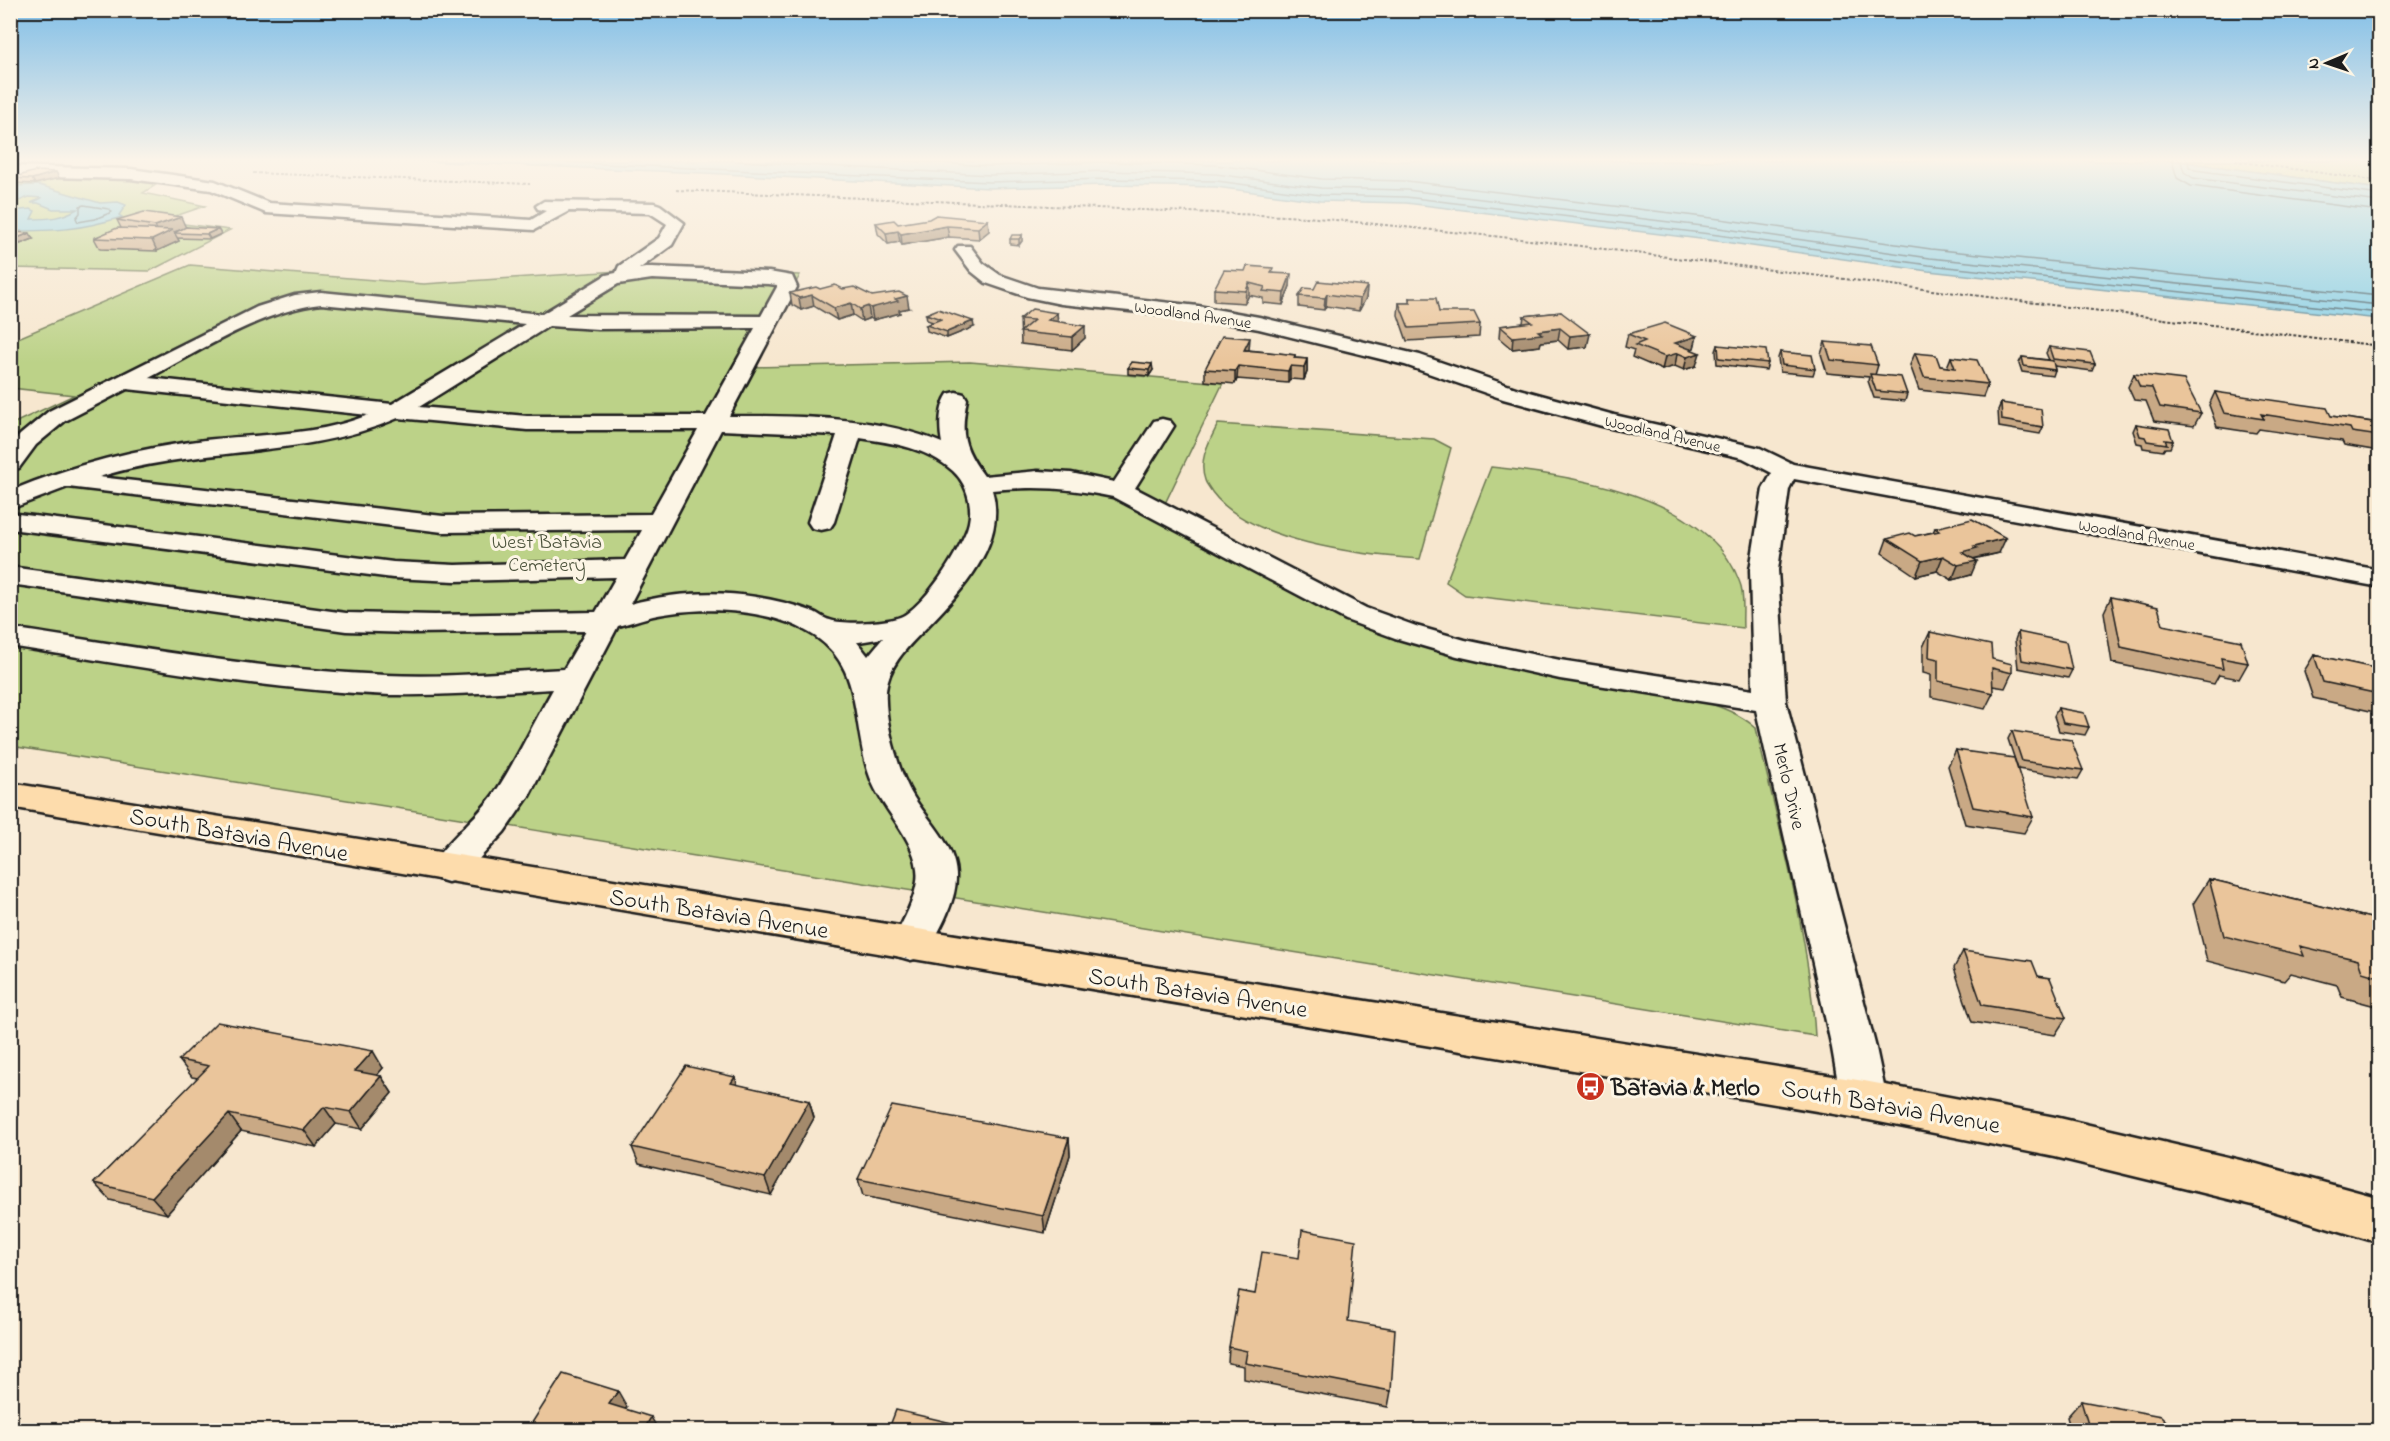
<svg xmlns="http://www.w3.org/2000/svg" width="2390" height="1441" font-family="'Indie Flower',sans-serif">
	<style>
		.green { fill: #bcd288; stroke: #6c7752; stroke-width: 1.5 }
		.water { fill: #85cee6; stroke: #5b8795; stroke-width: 1.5 }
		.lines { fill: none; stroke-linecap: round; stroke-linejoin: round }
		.shore { stroke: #46636d; stroke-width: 1.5 }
		.minor-casing { stroke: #1c1c1c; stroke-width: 5 }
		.major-casing { stroke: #1c1c1c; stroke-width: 5 }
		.path { stroke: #1c1c1c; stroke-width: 2; stroke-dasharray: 3 2; stroke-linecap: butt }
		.minor { fill: #fcf5e5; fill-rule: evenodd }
		.major { fill: #fddcac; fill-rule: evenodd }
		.wall { fill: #c9a985; stroke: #1c1c1c; stroke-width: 1.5 }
		.shaded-wall { fill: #a48a6c; stroke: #1c1c1c; stroke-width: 1.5 }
		.building { fill: #eac59b; stroke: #1c1c1c; stroke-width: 1.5 }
		.labels { text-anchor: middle; stroke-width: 6; stroke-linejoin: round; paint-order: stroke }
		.far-street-label { font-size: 16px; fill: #1c1c1c; stroke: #fcf5e5 }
		.park-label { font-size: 20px; fill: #4c533c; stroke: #fcf5e5 }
		.street-label { font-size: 20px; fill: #1c1c1c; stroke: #fcf5e5 }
		.near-street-label { font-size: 24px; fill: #1c1c1c; stroke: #fcf5e5 }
		.near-poi-label { font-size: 24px; font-weight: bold; fill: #1c1c1c; stroke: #fcf5e5; text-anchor: start }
	</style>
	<rect width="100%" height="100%" fill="#f7e7cf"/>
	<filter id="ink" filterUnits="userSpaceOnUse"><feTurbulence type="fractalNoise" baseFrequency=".0167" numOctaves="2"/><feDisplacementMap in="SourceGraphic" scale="12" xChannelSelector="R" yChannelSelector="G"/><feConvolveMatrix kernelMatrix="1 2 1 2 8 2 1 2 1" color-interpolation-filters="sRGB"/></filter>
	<g filter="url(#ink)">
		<path class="green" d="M2177,161H2379V189Z
			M11,176H103L162,181L143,193L205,206L161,221L230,230L150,271L11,268Z
			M190,265L424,284L649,269L800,275L751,367L970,362L1223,383L1158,518L1350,620L1397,639L1489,665L1699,700C1721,707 1739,713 1756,728C1779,830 1809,932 1815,1036L11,746L10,425L74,395L11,388V341Z
			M1218,424L1434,439L1451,448L1420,559C1361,555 1249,542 1212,492C1210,488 1206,484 1205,480C1198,460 1209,442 1218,424Z
			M1491,467C1571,475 1709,495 1740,583C1745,595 1742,615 1743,628L1465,595L1446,582Z"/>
		<path class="water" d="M417,161H2177L2379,189V319L1928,271L1717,241L1406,203L1320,201L1216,187L1107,185L990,188L704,173Z
			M39,185L100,203L118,202L126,205L119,215L122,217C80,230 54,231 11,231V211L31,209L35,211L31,219C48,219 62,218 77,209H53L38,203H31L42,198L29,197L11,204V186Z"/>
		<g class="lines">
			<path class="shore" d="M540,161L990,182L1107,179L1217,181L1321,195L1406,197L1718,235L1929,265L2380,313
				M739,161L990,175L1107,171L1216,174L1321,188L1407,190L1719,228L1930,258L2380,305
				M906,161L990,166L1107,162L1216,165L1322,179L1407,181L1720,219L1931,249L2380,296
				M2172,161L2177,178L2191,186L2380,211
				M2181,161L2184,172L2193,178L2380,202
				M2188,161L2189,167L2195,170L2380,195
				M84,205L109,209L112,212L95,219L78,222L76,218L80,213V206Z"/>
			<defs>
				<path id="minor" d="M10,166L131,169L215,181L269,203L531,220L546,211L538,209L536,206L544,201L654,203L660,205L684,223L672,245L639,269L652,267L769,272L792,276L797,287L729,416C796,416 879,416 942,443C939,428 939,407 948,394L956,392L964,394L967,399C960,435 963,447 984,476L1038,471L1071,473L1114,482L1154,421L1162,419L1170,421L1174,426L1135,488L1366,608L1416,626L1465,640L1560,660L1753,690L1750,570L1763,489L1772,473L1743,458L1602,426L1503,399L1405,365L1259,329L1198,318L1061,304L1027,297L986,283L971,271L955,250L958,246H970L983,263L1000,275L1038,288L1198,306L1259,317L1420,355L1519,389L1614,415L1760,448L1793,464L2380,570V587L1794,479L1789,489L1778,570L1786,702L1876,1048L1887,1100L1880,1114L1864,1119L1848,1114L1841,1100L1832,1048L1756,710L1560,679L1457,656L1395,638L1346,620L1113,497C1067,488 1039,486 992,490C1008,543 961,592 927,627C909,646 889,663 886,691C884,720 898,771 913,796C928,821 955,844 956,875C957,902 938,933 925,956L911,960L897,956L891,945C900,926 912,907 916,887C926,846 882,813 870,777C857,742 859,703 845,671C817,608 712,603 653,616C641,619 630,623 618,626L529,796L504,832L461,878L448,882L435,878L429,869C446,840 477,819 496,791C517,759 534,722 553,689C499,692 444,696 390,695C262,690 136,666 10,646V628C135,647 260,670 386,675C446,678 505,672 564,669L586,631L412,633L346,631L10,584V567L346,613L435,615L596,612L616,577L455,581L393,578L10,529V513L393,562L455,565L625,560L642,530L443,532L68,487L10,509V491C72,465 138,448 205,440C259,434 317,436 368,415L127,389L65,421L36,445L19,468L10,470V446L20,435L49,411L257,307L295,295L321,292L542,314L606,275L616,273L619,266L659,238L667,224L650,213L569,211L534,230L266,213L211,190L131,179L10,176ZM652,279L769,284L777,285V287L761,316L567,315L618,284ZM321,304L525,324L392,404L149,378C202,350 261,311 321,304ZM549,326L598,329L755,328L706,416H527L419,407ZM398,418L527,430H698L651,514L443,516L99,477C197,446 304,459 398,418ZM721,430L837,435L808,522L812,528L821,530L830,528L834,522L860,438C893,443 928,448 953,471C970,487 975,513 965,534C954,559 929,598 906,614C894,623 845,625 830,620C824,619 819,614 814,612C795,605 776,600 756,597C715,590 670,593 630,604ZM883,638L868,656L857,642H859Z"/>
				<path id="major" d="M10,783L1864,1081L2055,1117L2253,1163L2380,1198V1243L2253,1205L2055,1157L1864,1119L10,807Z"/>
			</defs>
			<use href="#minor" class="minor-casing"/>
			<use href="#major" class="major-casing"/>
			<path class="path" d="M2235,161L2380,181
				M253,173L530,184
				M676,190L1307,217L1540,241L2380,346"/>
			<use href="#minor" class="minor"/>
			<use href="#major" class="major"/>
		</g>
		<path class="wall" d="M56,172L59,178L35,184L13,183L11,178Z
			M117,220L186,227L221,234L210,239L177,238L179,241L157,251L100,249L94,238L121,228Z
			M988,220L989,231L979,239L949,237L902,245L900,242L888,244L878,234L876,223L898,224Z
			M10,232L33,239L20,244H10Z
			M1022,235V241L1019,245L1010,244V239Z
			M1273,273L1290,286L1283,305L1263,303V298L1249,295L1245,303L1214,301V289Z
			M1367,286L1366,298L1359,311L1326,306L1324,310L1299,307V296L1314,289Z
			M843,289L872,296L909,308L899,310L900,313L873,320L870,318L862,321L853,315L837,320L814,306L801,310L792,305L790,293Z
			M1409,298L1439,312L1480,324L1479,337L1407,341L1398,315L1399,303H1409Z
			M1561,312L1587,347L1568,349L1558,340L1541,342L1540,346L1512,349L1499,338L1500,326L1523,323L1524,316Z
			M1057,313L1058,322L1085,338L1072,350L1021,344L1020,319Z
			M926,314L974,327L947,338L927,331L926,325L933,322L927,320Z
			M1628,334L1697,336L1694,348L1691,350L1696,366L1684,370L1675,366L1662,370L1632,357L1634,350L1625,347Z
			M1825,342L1878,365L1875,375L1907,394L1905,401L1874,398L1868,381L1869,377L1827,373L1821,354Z
			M1718,345L1768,363L1766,370L1717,364L1716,351Z
			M2049,347L2095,364L2092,371L2054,366L2055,370L2053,376L2022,372L2019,363L2022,357L2049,360L2046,353Z
			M1249,350L1295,355V358L1307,359V372L1304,380L1290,379L1288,383L1237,379L1235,384L1205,381V369Z
			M1780,352L1815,369L1813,375L1780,372L1778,358Z
			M1915,353L1940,366L1947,367L1951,357L1988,384L1983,397L1919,390L1910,365Z
			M1128,368L1153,370L1149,376L1128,374Z
			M2134,374L2201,413L2194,426L2154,421L2146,401L2134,400L2128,387Z
			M2215,392L2331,416L2379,423V451L2344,445L2342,441L2259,429L2256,433L2217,427L2209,405Z
			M2001,403L2043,427L2040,434L1999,427L1998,410Z
			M2136,424L2173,441L2170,448H2165L2163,451L2143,448L2142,444L2137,443L2133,431Z
			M1935,528L1999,553L1974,559L1971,575L1952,580L1937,571L1916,576L1882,553L1887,539L1915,536L1933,532Z
			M2111,597L2163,625L2248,663L2239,679L2219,675L2214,684L2112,663L2104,612Z
			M1930,632L1992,659L2012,673L2005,688L1992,686L1993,693L1985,709L1931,697V675L1923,673V647Z
			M2018,632L2072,670L2068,678L2018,668L2015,640Z
			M2314,655L2379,669V713L2313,698L2304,671Z
			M2058,708L2089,727L2085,735L2059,731L2054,716Z
			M2012,731L2083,770L2078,779L2018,769L2008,739Z
			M1956,750L2033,817L2024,833L1965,824L1948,766Z
			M2209,879L2379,920V1007L2342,997L2337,985L2291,973L2284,981L2207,961L2193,904Z
			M1963,951L2038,976L2066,1018L2055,1035L1972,1022L1954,968Z
			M179,1060L383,1068L377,1075L381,1076L392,1093L362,1129L336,1124L316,1147L241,1131L167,1214L110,1200L94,1183L198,1078L192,1077Z
			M737,1085L809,1101L814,1118L771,1195L639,1164L632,1147Z
			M1069,1138L1070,1155L1045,1233L863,1196L858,1179Z
			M1348,1321L1391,1391L1388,1407L1244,1379V1366L1228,1363L1229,1347Z
			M2081,1401L2176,1431H2071L2067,1417Z"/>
		<path class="shaded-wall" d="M56,172L59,178L35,184L32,179Z
			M181,217L186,228L174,232L179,241L157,251L152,240L160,236L155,226Z
			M988,220L989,231L979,239L978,228Z
			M947,226L949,237L902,245L901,234Z
			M218,229L221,234L210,239L207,234Z
			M898,231L900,242L888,244L886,233Z
			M30,233L33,239L20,244L17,238Z
			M1022,235V241L1019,245V239Z
			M1291,274L1290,286L1283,305L1284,293Z
			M1249,283V295L1245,303L1246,291Z
			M1367,286L1366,298L1359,311L1360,299Z
			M1327,294L1326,306L1324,310L1325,298Z
			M812,295L814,306L801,310L799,298Z
			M907,296L909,308L899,310L900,313L873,320L871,308L895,299Z
			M851,303L853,315L837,320L834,308Z
			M868,306L870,318L862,321L860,309Z
			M1057,313L1058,325L1048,320Z
			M973,321L974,327L947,338V332Z
			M1085,326V338L1072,350V337Z
			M1560,328L1558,340L1541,342L1540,346L1512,349L1513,337L1538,331Z
			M1590,334L1587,347L1568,349L1570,336Z
			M1697,336L1694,348L1677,354L1675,366L1662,370L1665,357L1675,343Z
			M1250,338L1249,350H1244Z
			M1700,353L1696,366L1684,370L1687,357Z
			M1307,359V372L1304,380V367Z
			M1152,364L1153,370L1149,376V370Z
			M1238,366L1237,379L1235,384V371Z
			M1290,366V379L1288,383V371Z
			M2006,538L1999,553L1972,559L1977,561L1971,575L1952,580L1958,565L1962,552L1974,546Z
			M1943,556L1937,571L1916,576L1922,561Z
			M373,1051L383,1068L366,1088L355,1071Z
			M381,1076L392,1093L362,1129L351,1112Z
			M735,1077L741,1094L731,1083Z
			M809,1101L814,1118L771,1195L765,1178Z
			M324,1107L336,1124L316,1147L304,1130Z
			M229,1114L241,1131L167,1214L152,1197Z
			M1069,1138L1070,1155L1045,1233L1043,1216Z
			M618,1391L627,1407L618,1420L609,1404Z
			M651,1417L659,1431H643Z"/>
		<path class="building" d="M36,171L56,172L32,179L11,178Z
			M144,212L181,217L155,226L117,220Z
			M936,215L988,220L978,228L947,226L901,234L898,231L886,233L876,223L894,220L898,224L929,219Z
			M186,227L218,229L207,234L174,233Z
			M117,228L173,230L152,240L94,238Z
			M10,232L30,233L17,238H10Z
			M1012,235H1022L1019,239H1010Z
			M1247,266L1273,268L1271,273L1291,274L1284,293L1263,291L1265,287L1249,283L1246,291L1214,289L1224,270L1245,271Z
			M1318,281L1367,286L1360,299L1327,294L1325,298L1299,296L1304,288L1314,289Z
			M835,285L843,289L854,287L872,296L899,292L907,296L895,299L898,301L871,308L868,306L860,309L851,303L834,308L812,295L799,298L790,293L816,287L820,289Z
			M1409,298H1436L1439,312H1474L1480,324L1409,328L1399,303H1411Z
			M938,309L973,321L947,332L926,325L941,319L926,314Z
			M1032,309L1057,313L1048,320L1085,326L1072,337L1020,332L1034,320L1020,319Z
			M1561,312L1590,334L1570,336L1560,328L1538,331L1542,334L1513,337L1500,326L1532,322L1524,316Z
			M1665,323L1697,336L1675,343L1700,353L1687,357L1678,353L1665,357L1635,345L1645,341L1628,334Z
			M1222,336L1250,338L1244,350L1279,353L1295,355L1294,358L1307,359L1304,367L1290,366L1288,371L1238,366L1235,371L1205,369Z
			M1825,342L1871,346L1878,365L1831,360Z
			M1718,345L1766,350L1768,363L1719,358Z
			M2049,347L2090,352L2095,364L2053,359Z
			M1780,352L1812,355L1815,369L1782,365Z
			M1915,353L1936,355L1940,366L1955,368L1951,357L1977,360L1988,384L1924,377Z
			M2022,357L2053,361L2055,370L2024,366Z
			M1132,362L1152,364L1149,370L1128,368Z
			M1870,374L1901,377L1907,394L1876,391Z
			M2134,374L2184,380L2201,413L2160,407L2152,388L2140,387Z
			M2215,392L2327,408L2331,416L2379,423V436L2352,432L2350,428L2261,414L2264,419L2224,413Z
			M2001,403L2041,409L2043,427L2002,420Z
			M2136,424L2169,429L2173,441L2165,440L2167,444L2147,441L2145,437L2140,436Z
			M1972,519L2006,538L1974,546L1977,548L1962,552L1977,561L1958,565L1943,556L1922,561L1887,539L1910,533L1915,536L1939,531L1935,528Z
			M2111,597L2158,607L2163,625L2241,641L2248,663L2221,658L2223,669L2121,647Z
			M1930,632L1991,645L1992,659L2012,664V673L1992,668L1993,693L1938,681V659L1929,657Z
			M2018,632L2066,642L2072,670L2022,660Z
			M2314,655L2379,669V694L2323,682Z
			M2058,708L2084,713L2089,727L2063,723Z
			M2012,731L2071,740L2083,770L2022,761Z
			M1956,750L2014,758L2033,817L1973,807Z
			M2209,879L2379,920V977L2362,972L2358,960L2300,946L2304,956L2224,936Z
			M1963,951L2032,961L2038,976L2050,978L2066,1018L1982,1005Z
			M217,1022L373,1051L355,1071L381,1076L351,1112L324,1107L304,1130L229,1114L152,1197L94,1183L209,1066L179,1060Z
			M686,1066L735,1077L731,1083L809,1101L765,1178L632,1147Z
			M892,1106L1069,1138L1043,1216L858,1179Z
			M1302,1230L1356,1240L1348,1321L1395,1329L1391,1391L1245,1363L1247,1351L1229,1347L1239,1291L1255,1294L1262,1252L1299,1258Z
			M563,1374L618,1391L609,1404L651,1417L643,1431H532L528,1429Z
			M2081,1401L2161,1416L2176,1431H2090Z
			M896,1410L982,1430L888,1431Z"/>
	</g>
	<linearGradient id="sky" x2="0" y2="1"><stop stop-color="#80bee7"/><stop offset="0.44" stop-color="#fbf4e9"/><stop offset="1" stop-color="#fbf4e9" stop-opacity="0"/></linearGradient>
	<rect width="2390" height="363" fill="url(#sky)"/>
	<defs>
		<symbol id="bus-disc" viewBox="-11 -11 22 22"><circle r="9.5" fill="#c8321e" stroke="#fcf5e5"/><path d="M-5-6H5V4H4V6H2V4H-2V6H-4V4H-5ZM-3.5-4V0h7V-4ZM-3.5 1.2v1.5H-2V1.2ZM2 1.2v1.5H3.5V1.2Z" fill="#fff"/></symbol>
	</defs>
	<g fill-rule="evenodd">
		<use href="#bus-disc" x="1574" y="1070" width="33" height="33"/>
	</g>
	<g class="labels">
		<g class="far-street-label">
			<text transform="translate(1193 314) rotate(8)" y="6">Woodland Avenue</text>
			<text transform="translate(1663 433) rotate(13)" y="6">Woodland Avenue</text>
			<text transform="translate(2137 534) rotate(10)" y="6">Woodland Avenue</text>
		</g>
		<g class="park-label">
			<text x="547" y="548">West Batavia<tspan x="547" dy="23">Cemetery</tspan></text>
		</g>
		<g class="street-label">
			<text transform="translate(1790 786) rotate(77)" y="7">Merlo Drive</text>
		</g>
		<g class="near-street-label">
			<text transform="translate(239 834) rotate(10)" y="8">South Batavia Avenue</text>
			<text transform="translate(719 913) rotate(9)" y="8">South Batavia Avenue</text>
			<text transform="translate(1198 992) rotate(9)" y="8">South Batavia Avenue</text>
			<text transform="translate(1891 1106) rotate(10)" y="8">South Batavia Avenue</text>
		</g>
		<g class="near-poi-label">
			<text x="1611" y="1095">Batavia &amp; Merlo</text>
		</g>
	</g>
	<rect width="2390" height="1441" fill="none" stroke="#fcf5e5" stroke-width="36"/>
	<rect x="18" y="18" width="2354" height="1405" fill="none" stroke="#1c1c1c" stroke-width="2" filter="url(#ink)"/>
	<g transform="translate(2327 63) rotate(268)" stroke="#fcf5e5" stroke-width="4.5" paint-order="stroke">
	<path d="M0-4.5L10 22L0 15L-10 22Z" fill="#1c1c1c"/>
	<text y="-9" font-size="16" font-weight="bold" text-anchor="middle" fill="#1c1c1c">N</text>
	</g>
</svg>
